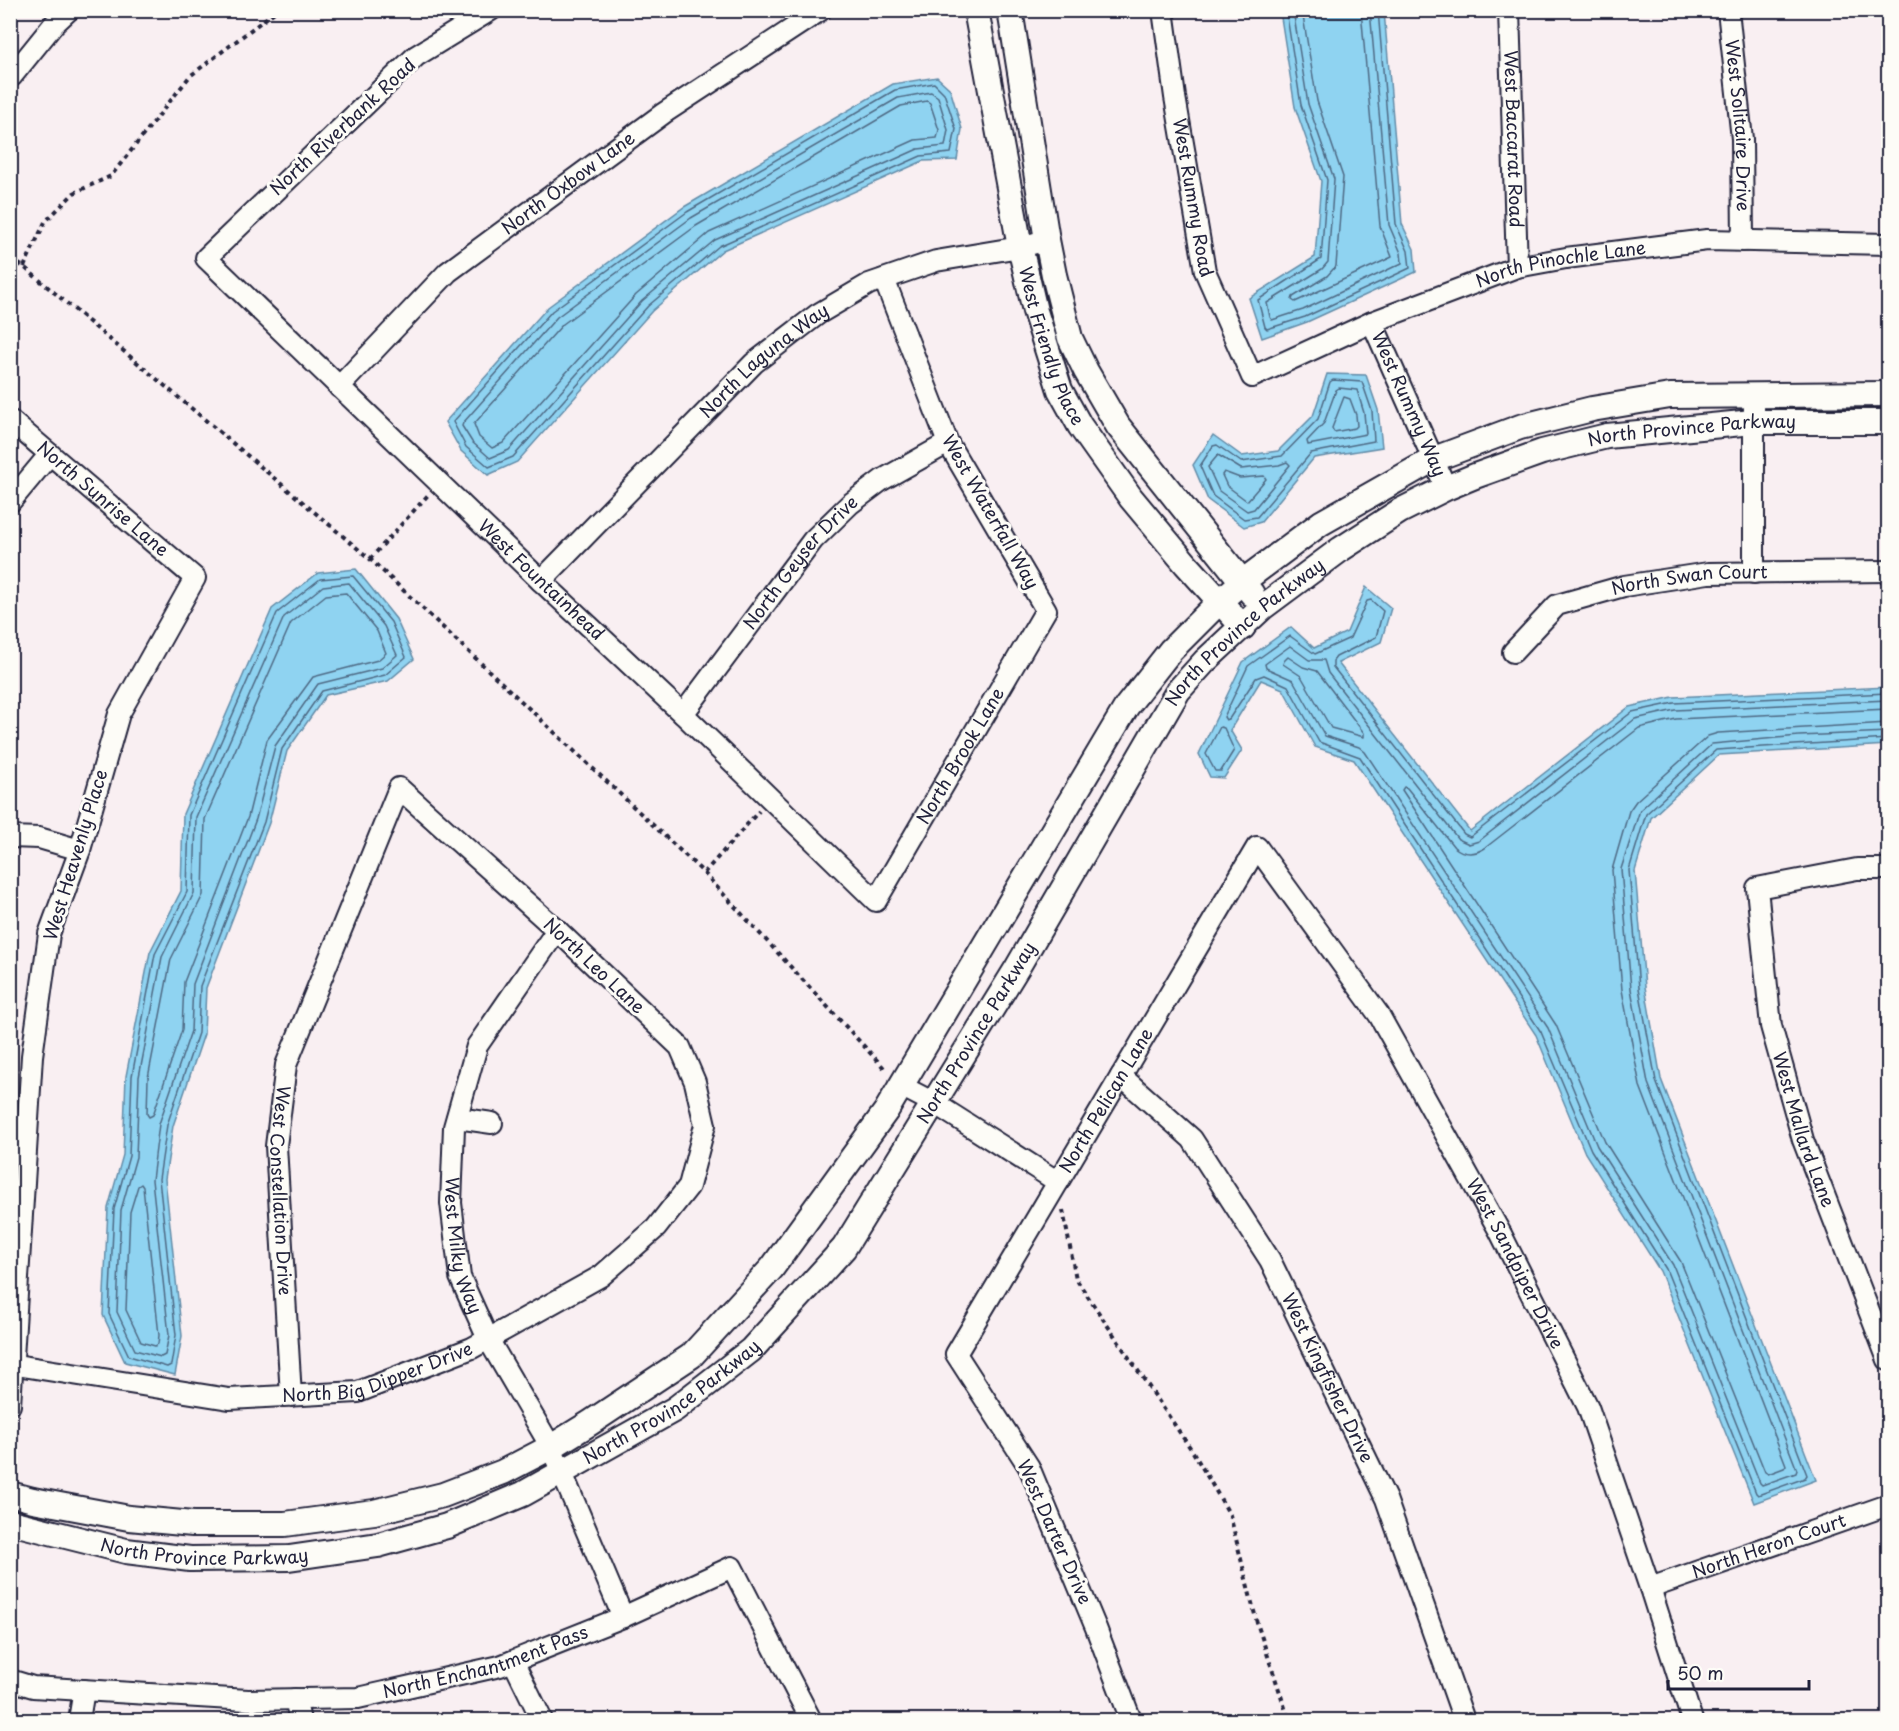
<svg xmlns="http://www.w3.org/2000/svg" width="1899" height="1731" font-family="'Playpen Sans',sans-serif">
	<style>
		.water { fill: #8fd3f1; stroke: #638ca8; stroke-width: 1.5 }
		.lines { fill: none; stroke-linecap: round; stroke-linejoin: round }
		.shore { stroke: #4e6984; stroke-width: 1.5 }
		.minor-casing { stroke: #22223b; stroke-width: 24 }
		.tertiary-casing { stroke: #22223b; stroke-width: 28 }
		.path { stroke: #22223b; stroke-width: 4; stroke-dasharray: 4.5 4.5; stroke-linecap: butt }
		.minor { stroke: #fdfcf7; stroke-width: 20 }
		.tertiary { stroke: #fdfcf7; stroke-width: 24 }
		.labels { text-anchor: middle; stroke-width: 6; stroke-linejoin: round; paint-order: stroke }
		.street-label { font-size: 18px; fill: #22223b; stroke: #fdfcf7 }
	</style>
	<rect width="100%" height="100%" fill="#f9eff2"/>
	<filter id="ink" filterUnits="userSpaceOnUse"><feTurbulence type="fractalNoise" baseFrequency=".0167" numOctaves="2"/><feDisplacementMap in="SourceGraphic" scale="12" xChannelSelector="R" yChannelSelector="G"/><feConvolveMatrix kernelMatrix="1 2 1 2 8 2 1 2 1" color-interpolation-filters="sRGB"/></filter>
	<g filter="url(#ink)">
		<path class="water" d="M1280,11H1384L1402,224L1414,249L1416,272L1307,322L1262,338L1249,298L1315,257L1321,181L1295,107Z
			M937,77L950,89L962,129L957,160L923,161L723,250L652,311L517,462L488,475L461,451L445,422L548,307L684,207L893,84Z
			M1327,374L1366,375L1378,410L1382,447L1314,458L1261,522L1244,527L1208,500L1193,465L1213,435L1242,456L1278,451L1313,416Z
			M356,569L396,619L414,659L388,681L326,695L287,751L269,823L206,988L204,1034L173,1126L165,1179L182,1336L175,1375L125,1362L103,1315L108,1208L123,1155L126,1076L150,952L181,891L183,814L272,609L318,573Z
			M1366,587L1391,608L1381,642L1338,663L1470,831L1629,707L1673,697L1888,687V745L1719,755L1651,818L1635,871L1645,987L1661,1079L1816,1480L1754,1503L1660,1271L1585,1153L1536,1035L1354,760L1315,747L1283,689L1261,680L1230,730L1242,750L1224,778L1210,777L1199,754L1243,662L1291,627L1314,648L1347,632Z"/>
		<g class="lines">
			<path class="shore" d="M1286,10L1301,105L1327,180L1321,259L1258,300L1265,327L1267,329L1305,317L1410,268L1408,251L1396,224L1378,10
				M1293,10L1308,104L1334,179L1328,262L1322,269L1267,303L1270,317L1272,320L1303,310L1402,263L1401,253L1389,225L1370,10
				M1302,10L1317,101L1343,177L1336,266L1327,276L1293,297L1292,300L1295,302L1392,257L1380,226L1361,10
				M934,83L944,93L956,129L951,153L921,156L719,246L648,306L513,457L489,467L466,447L453,422L552,311L687,212L895,90Z
				M931,92L938,97L948,130L945,146L918,149L715,240L642,301L509,450L490,458L472,442L462,426L463,423L557,317L691,218L898,98Z
				M927,101L930,103L939,130L937,138L915,140L709,233L636,295L503,443L492,448L479,437L474,424L563,324L696,226L901,106Z
				M1333,380L1362,382L1372,411L1374,441L1311,453L1257,517L1244,519L1213,496L1200,466L1213,446L1217,445L1241,462L1282,456L1318,419L1330,382Z
				M1339,388L1357,390L1364,413L1366,434L1308,445L1307,441L1324,423L1336,390Z
				M1344,397L1350,399L1356,415L1357,426L1355,428L1334,432L1332,428Z
				M1218,455L1241,469L1279,465L1287,462L1290,465L1254,509L1247,511L1219,491L1208,467Z
				M1224,472L1240,478L1264,476L1266,479L1247,501L1227,486L1222,475Z
				M353,576L391,622L406,657L385,675L322,691L282,749L264,822L200,986L198,1033L167,1125L159,1179L176,1335L171,1365L167,1367L129,1356L109,1314L114,1209L129,1156L132,1076L155,954L187,892L189,815L277,613L320,579Z
				M349,583L384,626L397,655L382,668L318,684L275,746L256,819L193,984L191,1031L159,1124L152,1180L169,1335L165,1355L161,1357L135,1350L117,1312L121,1210L136,1157L139,1077L162,957L194,893L196,817L284,617L323,586Z
				M346,593L377,631L386,653L378,660L313,677L267,740L248,817L184,982L182,1030L153,1115L149,1117L147,1114L148,1078L171,959L203,895L205,819L291,623L326,595Z
				M1288,657L1303,667L1317,671L1364,733V737L1331,728L1301,676L1283,664L1284,661Z
				M1888,693L1674,703L1632,712L1470,837L1464,834L1333,667V661L1336,657L1376,637L1383,611L1371,600L1367,601L1350,638L1315,654L1290,636L1248,666L1224,717L1226,720L1229,719L1256,678L1264,675L1288,686L1319,742L1360,757L1541,1032L1591,1150L1666,1269L1756,1493L1758,1495L1805,1478L1807,1475L1656,1081L1639,988L1629,870L1646,814L1716,750L1888,739
				M1888,700L1675,710L1635,719L1479,841L1469,844L1458,839L1328,673L1324,660H1309L1290,646L1265,664L1266,668L1293,680L1325,736L1359,747L1365,752L1548,1028L1597,1146L1673,1265L1760,1483L1762,1485L1796,1473L1797,1470L1648,1083L1631,989L1621,869L1640,810L1712,744L1799,736L1888,732
				M1888,709L1676,719L1639,728L1485,848C1474,855 1464,855 1454,847L1407,788L1404,787L1402,790L1556,1025L1605,1142L1681,1262L1765,1472L1768,1474L1784,1468L1786,1465L1640,1086L1622,990L1612,870L1629,811L1636,801L1708,736L1718,733L1888,723
				M1220,727L1224,728L1234,750L1221,771H1215L1206,754Z
				M141,1184L143,1187L159,1335L158,1344L155,1346L141,1342L126,1310L130,1212L138,1186Z"/>
			<defs>
				<g id="minor">
					<path id="s1" d="M491,10L416,56L206,258L541,581L683,714L876,901L1046,610L948,443L884,279"/>
					<path id="s2" d="M1163,10L1175,97L1205,271L1252,377L1372,322L1517,267L1566,258L1707,240L1888,244"/>
					<path id="s3" d="M1509,10L1517,267"/>
					<path id="s4" d="M1728,10L1742,139L1743,241"/>
					<path d="M10,74L12,76L54,24L69,10"/>
					<path id="s5" d="M1372,322L1446,488"/>
					<path id="s6" d="M339,387L448,272L664,113L821,10"/>
					<path d="M1754,394V573"/>
					<path id="s7" d="M10,420L195,578L119,714L80,850L49,934L32,1056L10,1405"/>
					<path d="M10,502L50,454"/>
					<path id="s8" d="M541,581L754,363L818,314L869,284L936,261L1020,247L1047,240"/>
					<path id="s9" d="M1513,652L1557,605L1624,586L1708,573L1888,571"/>
					<path id="s10" d="M683,714L813,540L850,504L882,480L948,443"/>
					<path d="M10,837L39,838L80,850"/>
					<path id="s11" d="M1888,869H1857L1757,888L1771,1026L1803,1140L1888,1360"/>
					<path id="s12" d="M557,930L477,1046L454,1127L451,1203L460,1277L488,1339L551,1447L623,1617"/>
					<path id="s13" d="M1121,1076L1192,1139L1270,1260L1386,1499L1464,1720"/>
					<path d="M901,1086L934,1103L1058,1182"/>
					<path d="M457,1118L492,1123"/>
					<path id="s14" d="M10,1364L229,1399L358,1392L472,1348L601,1276L656,1228L689,1186L705,1125L695,1082L680,1047L557,930L399,788L286,1065L276,1146L291,1396"/>
					<path id="s15" d="M1650,1588L1888,1505"/>
					<path d="M513,1661L542,1720"/>
					<path id="s16" d="M10,1680L33,1687L248,1700L358,1698L500,1666L623,1617L732,1567L811,1720"/>
					<path d="M295,1699L300,1720"/>
					<path d="M79,1720L84,1690"/>
					<path id="s17" d="M1131,1720L1096,1628L1029,1467L956,1354L1257,847L1379,1015L1500,1232L1588,1407L1650,1588L1692,1720"/>
				</g>
				<g id="tertiary">
					<path id="s18" d="M976,10L1020,247L1035,311L1060,390L1080,426L1131,498L1186,564L1243,627"/>
					<path d="M1010,10L1047,240L1054,275L1070,338L1086,371L1118,426L1252,594"/>
					<path d="M10,1494L33,1500L129,1518L193,1524H285L374,1512L443,1495L503,1472L551,1447L590,1423L691,1356L772,1268L886,1111L1127,706L1171,650L1220,601L1242,582L1321,523L1434,459L1520,427L1592,409L1670,396L1888,394"/>
					<path id="s19" d="M10,1522L126,1551L190,1559L289,1558L378,1545L447,1526L523,1494L675,1409L751,1350L844,1248L1017,968L1178,691L1205,661L1263,607L1341,549L1400,511L1446,488L1475,476L1542,452L1607,436L1753,422H1888"/>
				</g>
			</defs>
			<use href="#minor" class="minor-casing"/>
			<use href="#tertiary" class="tertiary-casing"/>
			<path class="path" d="M1886,10L1888,53
				M10,259L24,267L370,559L704,873L886,1070
				M24,267L45,222L74,193L111,176L190,76L277,10
				M370,559L428,495
				M704,873L759,811
				M1063,1210L1076,1279L1193,1452L1230,1515L1257,1623L1289,1720"/>
			<use href="#minor" class="minor"/>
			<use href="#tertiary" class="tertiary"/>
		</g>
	</g>
	<g class="labels">
		<g class="street-label">
			<text dy="6" stroke="none"><textPath href="#s4" startOffset="116">West Solitaire Drive</textPath></text>
			<text transform="translate(343 127) rotate(-43)" y="6">North Riverbank Road</text>
			<text dy="6" stroke="none"><textPath href="#s3" startOffset="129">West Baccarat Road</textPath></text>
			<text dy="6" stroke="none"><textPath href="#s6" startOffset="308">North Oxbow Lane</textPath></text>
			<text dy="6" stroke="none"><textPath href="#s2" startOffset="190">West Rummy Road</textPath></text>
			<text dy="6" stroke="none"><textPath href="#s2" startOffset="711">North Pinochle Lane</textPath></text>
			<text dy="6" stroke="none"><textPath href="#s18" startOffset="345">West Friendly Place</textPath></text>
			<text dy="6" stroke="none"><textPath href="#s8" startOffset="314">North Laguna Way</textPath></text>
			<text dy="6" stroke="none"><textPath href="#s5" startOffset="90">West Rummy Way</textPath></text>
			<text dy="6" stroke="none"><textPath href="#s19" startOffset="2178">North Province Parkway</textPath></text>
			<text dy="6" stroke="none"><textPath href="#s7" startOffset="122">North Sunrise Lane</textPath></text>
			<text transform="translate(990 512) rotate(60)" y="6">West Waterfall Way</text>
			<text dy="6" stroke="none"><textPath href="#s10" startOffset="192">North Geyser Drive</textPath></text>
			<text dy="6" stroke="none"><textPath href="#s1" startOffset="844">West Fountainhead</textPath></text>
			<text dy="6" stroke="none"><textPath href="#s9" startOffset="200">North Swan Court</textPath></text>
			<text dy="6" stroke="none"><textPath href="#s19" startOffset="1674">North Province Parkway</textPath></text>
			<text dy="6" stroke="none"><textPath href="#s1" startOffset="1476">North Brook Lane</textPath></text>
			<text transform="translate(76 855) rotate(-73)" y="6">West Heavenly Place</text>
			<text transform="translate(594 966) rotate(43)" y="6">North Leo Lane</text>
			<text dy="6" stroke="none"><textPath href="#s19" startOffset="1188">North Province Parkway</textPath></text>
			<text dy="6" stroke="none"><textPath href="#s17" startOffset="702">North Pelican Lane</textPath></text>
			<text dy="6" stroke="none"><textPath href="#s11" startOffset="380">West Mallard Lane</textPath></text>
			<text dy="6" stroke="none"><textPath href="#s14" startOffset="1700">West Constellation Drive</textPath></text>
			<text dy="6" stroke="none"><textPath href="#s12" startOffset="345">West Milky Way</textPath></text>
			<text dy="6" stroke="none"><textPath href="#s17" startOffset="1488">West Sandpiper Drive</textPath></text>
			<text dy="6" stroke="none"><textPath href="#s14" startOffset="374">North Big Dipper Drive</textPath></text>
			<text dy="6" stroke="none"><textPath href="#s13" startOffset="370">West Kingfisher Drive</textPath></text>
			<text dy="6" stroke="none"><textPath href="#s19" startOffset="702">North Province Parkway</textPath></text>
			<text transform="translate(1054 1532) rotate(66)" y="6">West Darter Drive</text>
			<text dy="6" stroke="none"><textPath href="#s15" startOffset="126">North Heron Court</textPath></text>
			<text dy="6" stroke="none"><textPath href="#s19" startOffset="198">North Province Parkway</textPath></text>
			<text dy="6" stroke="none"><textPath href="#s16" startOffset="482">North Enchantment Pass</textPath></text>
		</g>
	</g>
	<rect width="1899" height="1731" fill="none" stroke="#fdfcf7" stroke-width="36"/>
	<rect x="18" y="18" width="1863" height="1695" fill="none" stroke="#22223b" stroke-width="2" filter="url(#ink)"/>
	<path d="M1668 1680v9h141v-9" fill="none" stroke="#22223b" stroke-width="3"/>
	<text x="1677" y="1680" font-size="18" fill="#22223b" stroke="#fdfcf7" stroke-width="4.5" paint-order="stroke">50 m</text>
</svg>
